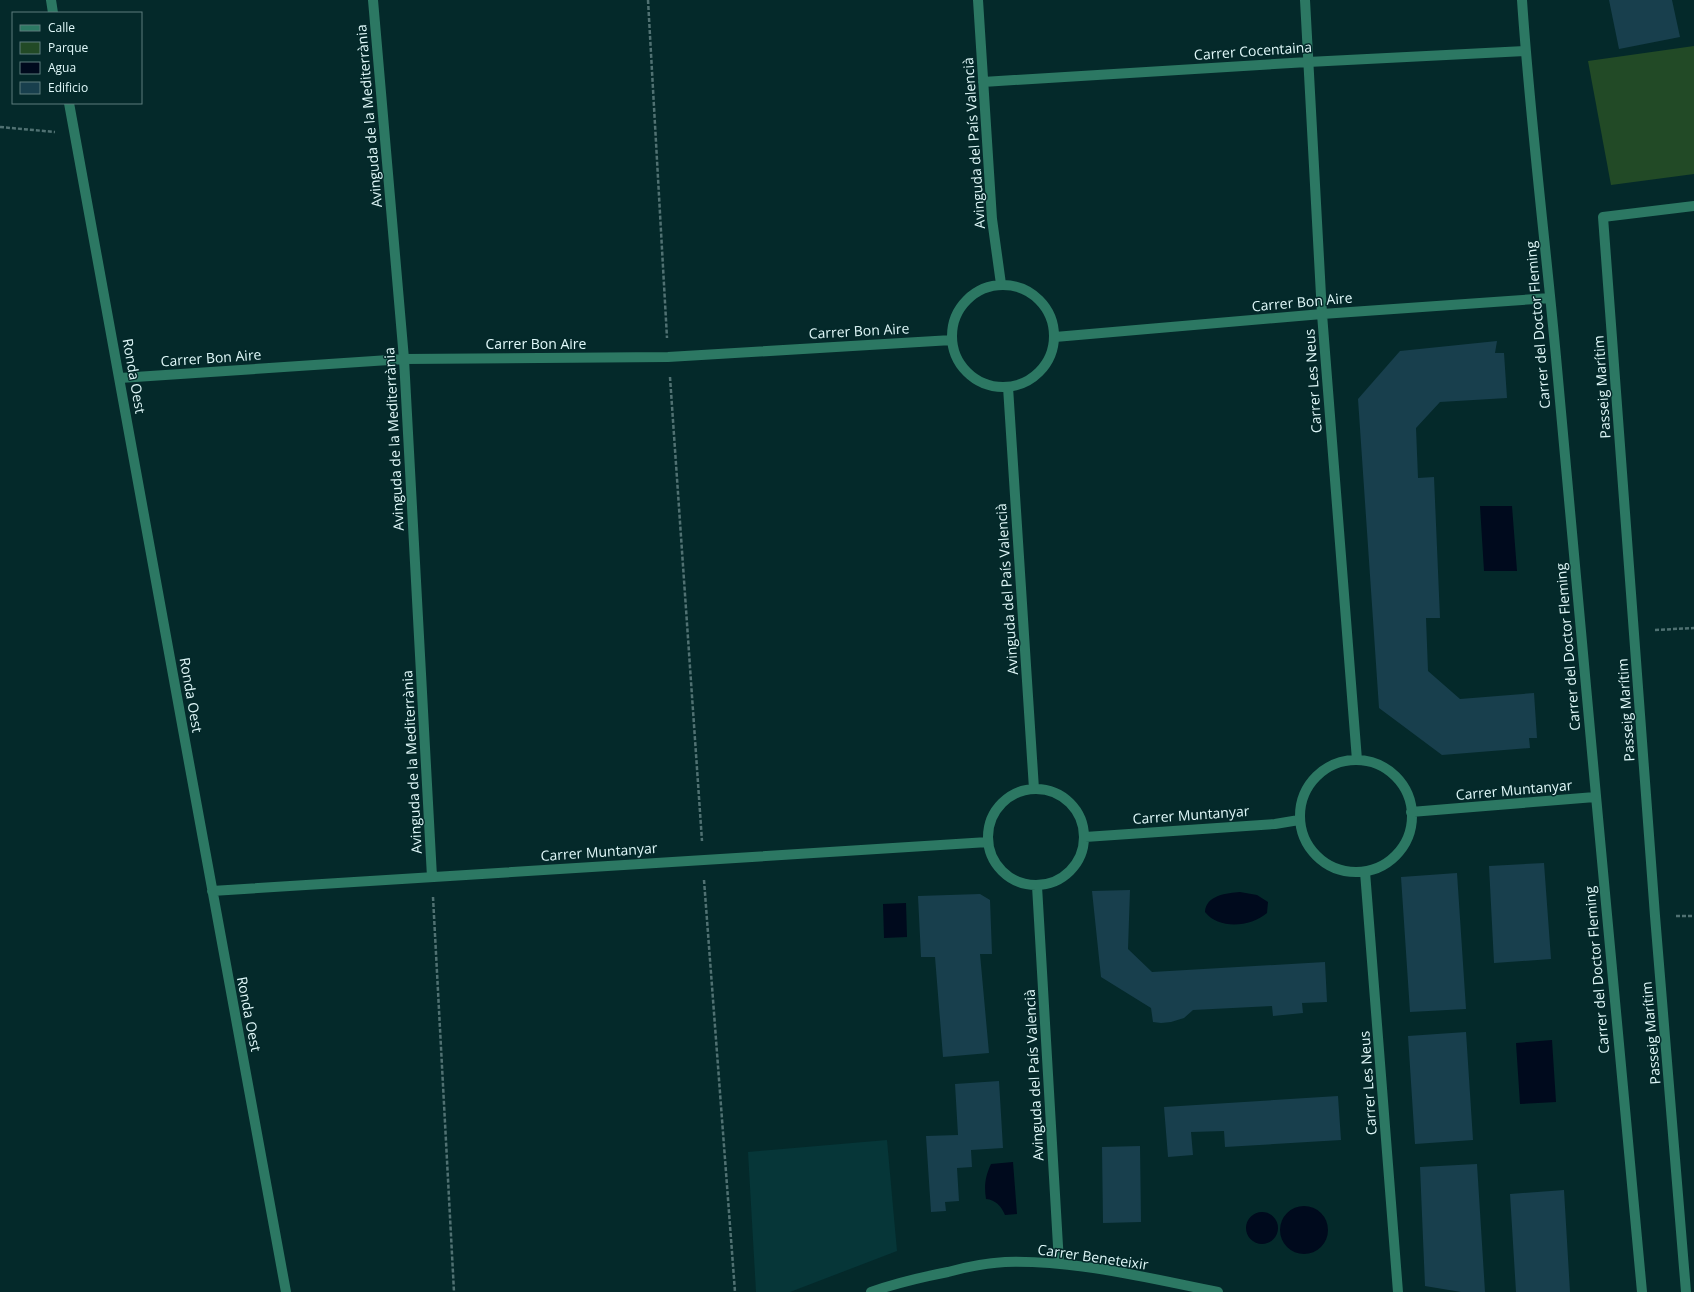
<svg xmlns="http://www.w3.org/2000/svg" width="1694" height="1292" font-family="'Open Sans',sans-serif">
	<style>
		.built { fill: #063638 }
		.green { fill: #224a26 }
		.water { fill: #000a1d }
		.building { fill: #183f4d }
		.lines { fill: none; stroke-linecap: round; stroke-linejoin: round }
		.path { stroke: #507172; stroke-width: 2.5; stroke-dasharray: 4 2; stroke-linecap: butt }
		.street { stroke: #2c7863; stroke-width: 10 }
		.labels { text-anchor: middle; stroke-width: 3; stroke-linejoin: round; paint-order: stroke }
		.street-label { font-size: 14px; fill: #e0f8f9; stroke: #04292a }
	</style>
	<rect width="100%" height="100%" fill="#04292a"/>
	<path class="built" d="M887,1140L897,1251L790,1292H756L748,1152Z"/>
	<path class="green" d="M1694,46V174L1611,185L1588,61Z"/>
	<path class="water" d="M1480,506H1512L1517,571H1484Z
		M1240,892L1257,895L1268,902L1267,913C1251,927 1219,930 1205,912C1206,895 1227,893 1240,892Z
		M906,903L907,937L884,938L883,904Z
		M1552,1040L1556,1102L1520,1104L1516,1043Z
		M1013,1162L1017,1214L1005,1215C1001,1206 996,1200 986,1199C984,1186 985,1177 991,1164Z
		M1280 1230a24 24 0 1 1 48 0a24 24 0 1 1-48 0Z
		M1246 1228a16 16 0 1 1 32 0a16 16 0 1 1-32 0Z"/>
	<path class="building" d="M1609,0H1672L1680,37L1619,49Z
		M1497,341L1495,353H1504L1507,398L1440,402L1416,428L1418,478L1434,477L1440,618H1426L1428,671L1460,699L1534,693L1537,738H1529L1530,748L1442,755L1379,708L1358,399L1400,351Z
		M1544,863L1551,959L1494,963L1489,866Z
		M1457,873L1466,1009L1410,1012L1401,877Z
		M1130,890L1128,949L1152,972L1325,962L1327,1002L1302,1003L1303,1013L1273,1016L1272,1006L1193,1010L1184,1018L1171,1022L1161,1023L1153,1022L1151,1008L1101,977L1092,891Z
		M980,894L990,900L992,954H980L989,1053L943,1057L935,957H921L918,896Z
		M1466,1032L1473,1140L1415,1144L1408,1036Z
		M999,1081L1003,1148L971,1150L972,1167L957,1168L959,1201L945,1202L946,1211L931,1212L926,1136L958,1135L955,1084Z
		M1338,1096L1341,1140L1225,1147L1224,1131L1191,1132L1193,1155L1168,1157L1164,1107Z
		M1140,1146L1141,1222L1103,1223L1102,1147Z
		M1477,1164L1485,1292H1461L1425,1286L1420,1167Z
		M1564,1190L1570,1292H1516L1510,1194Z"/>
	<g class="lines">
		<path class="path" d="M648,0L667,338
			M0,127L55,132
			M670,377L702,841
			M1655,630L1694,628
			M704,880L735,1292
			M433,897L454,1292
			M1676,916H1694"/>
		<path class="street" d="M51,0L53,13
			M373,0L404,359L432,877
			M978,0L992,219L1001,284
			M1305,0L1322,314L1357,760
			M1522,0C1530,119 1545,238 1556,357C1584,669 1613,980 1642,1292
			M983,82L1308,62L1525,51
			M69,103C141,499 213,896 286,1292
			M952 336a51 51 0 1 1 102 0a51 51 0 1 1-102 0Z
			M1055,337L1322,314L1550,298
			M120,378L404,359L668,357L952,340
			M1008,387L1034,789
			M1300 816a56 56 0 1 1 112 0a56 56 0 1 1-112 0Z
			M988 837a48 48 0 1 1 96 0a48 48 0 1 1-96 0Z
			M1411,812L1595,797
			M1085,837L1275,824L1299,820
			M1365,872L1398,1292
			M1037,886L1059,1263
			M212,891L988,842
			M871,1292C896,1283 922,1277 948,1272C966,1267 986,1263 1005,1262C1077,1260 1148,1278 1218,1292
			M1686,1292L1655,916L1603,217L1694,206"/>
	</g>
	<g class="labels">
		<g class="street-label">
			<text transform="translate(1253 51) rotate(-4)" y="5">Carrer Cocentaina</text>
			<text transform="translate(369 116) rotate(-95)" y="5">Avinguda de la Mediterrània</text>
			<text transform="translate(974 143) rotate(-94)" y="5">Avinguda del País Valencià</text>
			<text transform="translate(1302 302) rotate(-5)" y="5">Carrer Bon Aire</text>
			<text transform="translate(1538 325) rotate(-95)" y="5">Carrer del Doctor Fleming</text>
			<text transform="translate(859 331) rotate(-3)" y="5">Carrer Bon Aire</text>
			<text x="536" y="349">Carrer Bon Aire</text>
			<text transform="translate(211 358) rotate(-4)" y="5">Carrer Bon Aire</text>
			<text transform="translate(134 376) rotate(80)" y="5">Ronda Oest</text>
			<text transform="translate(1313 381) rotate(-94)" y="5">Carrer Les Neus</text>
			<text transform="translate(1602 387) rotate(-94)" y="5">Passeig Marítim</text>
			<text transform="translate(394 439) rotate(-93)" y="5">Avinguda de la Mediterrània</text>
			<text transform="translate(1007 589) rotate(-94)" y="5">Avinguda del País Valencià</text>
			<text transform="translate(1568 647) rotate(-95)" y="5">Carrer del Doctor Fleming</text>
			<text transform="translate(191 695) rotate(80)" y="5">Ronda Oest</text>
			<text transform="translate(1626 710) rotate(-94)" y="5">Passeig Marítim</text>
			<text transform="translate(412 762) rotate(-93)" y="5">Avinguda de la Mediterrània</text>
			<text transform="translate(1514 790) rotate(-5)" y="5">Carrer Muntanyar</text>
			<text transform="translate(1191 815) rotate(-4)" y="5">Carrer Muntanyar</text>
			<text transform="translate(599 852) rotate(-4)" y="5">Carrer Muntanyar</text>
			<text transform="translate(1597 970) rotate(-95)" y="5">Carrer del Doctor Fleming</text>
			<text transform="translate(249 1014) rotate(79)" y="5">Ronda Oest</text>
			<text transform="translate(1651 1033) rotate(-95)" y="5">Passeig Marítim</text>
			<text transform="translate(1034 1075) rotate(-93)" y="5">Avinguda del País Valencià</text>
			<text transform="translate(1368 1083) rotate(-94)" y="5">Carrer Les Neus</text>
			<text transform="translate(1093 1257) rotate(8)" y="5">Carrer Beneteixir</text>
		</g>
	</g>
	<rect x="12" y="12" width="130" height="92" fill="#04292a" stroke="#5c7c7d"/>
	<rect x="20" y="25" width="20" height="6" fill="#2c7863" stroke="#5c7c7d"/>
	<text x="48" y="32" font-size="12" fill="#e0f8f9">Calle</text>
	<rect x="20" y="42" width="20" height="12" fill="#224a26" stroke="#5c7c7d"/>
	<text x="48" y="52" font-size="12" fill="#e0f8f9">Parque</text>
	<rect x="20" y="62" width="20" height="12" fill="#000a1d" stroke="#5c7c7d"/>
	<text x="48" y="72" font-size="12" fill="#e0f8f9">Agua</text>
	<rect x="20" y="82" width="20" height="12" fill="#183f4d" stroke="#5c7c7d"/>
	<text x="48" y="92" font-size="12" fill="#e0f8f9">Edificio</text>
</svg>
